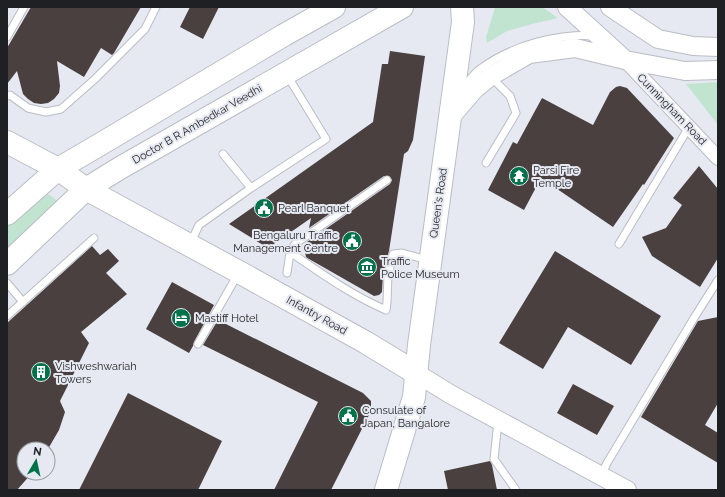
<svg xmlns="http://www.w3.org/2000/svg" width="725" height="497" font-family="Raleway,sans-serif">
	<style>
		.green { fill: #c1e4d1 }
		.building { fill: #49403f }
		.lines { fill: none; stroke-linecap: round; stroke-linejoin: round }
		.service-casing { stroke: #babdc5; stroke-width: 9 }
		.minor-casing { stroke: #babdc5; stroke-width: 16 }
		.tertiary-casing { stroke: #babdc5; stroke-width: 20 }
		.primary-casing { stroke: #babdc5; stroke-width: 24 }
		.service { stroke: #fff; stroke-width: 7 }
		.minor { stroke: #fff; stroke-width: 14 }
		.tertiary { stroke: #fff; stroke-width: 18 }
		.primary { stroke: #fff; stroke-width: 22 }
		.labels { text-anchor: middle; stroke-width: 4; stroke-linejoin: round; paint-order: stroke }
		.street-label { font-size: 11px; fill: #1f2023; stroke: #e6e9f1 }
		.poi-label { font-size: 11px; fill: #1f2023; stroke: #e6e9f1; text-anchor: start }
	</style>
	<rect width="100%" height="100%" fill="#e6e9f1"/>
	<path class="green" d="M497,7H542L558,18L532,24L507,31L487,43L486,37L495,8Z
		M718,82V125L686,84Z
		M44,191L58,201L7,249V226Z"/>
	<path class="building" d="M31,7H141L114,53L112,55L101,48L84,77L57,61L60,86L59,93L54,99L48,103L41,104L34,103L28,99L23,94L17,71L7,84V48Z
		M190,7H219L203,39L180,27Z
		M390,51L425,56L413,140L408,151L404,154L389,251L383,274L382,292L379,295L374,296L309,259L306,257L305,252L307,242L390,184L392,180L389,176H384L309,228L311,218L268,248L229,224L373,122L382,64H388Z
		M620,86L627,88L674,138L644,185L643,184L613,227L541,178L524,210L488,190L513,142L517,144L542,98L593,125L610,92L616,87Z
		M699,166L718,189V258L700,287L652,256L642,237L666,228L682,205L673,198Z
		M92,246L100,255L108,249L119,261L106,273L127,294L81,332L89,343L60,401L65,412L59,430L48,449H24V473H32L17,490H7V323Z
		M555,251L661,316L631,365L568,327L543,369L499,343Z
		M172,282L214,305L194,342L193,346L189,353L146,329Z
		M718,317V403L705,425L718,433V463L641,417L698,321Z
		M218,320L363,393L371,401V411L331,490H274L318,402L203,345Z
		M573,384L614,406L597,435L557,413Z
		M128,393L222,441L198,490H79Z
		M490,461L492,465L497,490H448L444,471Z"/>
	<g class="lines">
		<defs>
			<path id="service" d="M7,37L24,7
				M459,92C466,85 472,75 480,69C505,51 533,41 563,37C573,36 584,34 594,37
				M7,96L10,95L28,108L46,112L61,109L95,79L145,29L156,7
				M223,154L251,188
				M486,163L516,113L510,96L491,77
				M191,242L199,225L251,188L326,139L287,75
				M619,244L689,127
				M290,252C321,273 351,295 386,310L387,302L388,275L393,254L402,253L427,260
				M287,273L290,252L295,244L387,180
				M7,283L23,302
				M7,316L94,238
				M198,344L238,274
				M498,421L494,459L516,490
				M601,476L607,463L694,318L718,280"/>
			<path id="minor" d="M625,60L718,158"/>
			<path id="tertiary" d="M567,7L624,59
				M610,7L658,39L693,46L718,47
				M449,119L475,89L491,76L529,54L575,48L625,60L685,71L718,70
				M416,373L450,394L627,490"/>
			<path id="primary" d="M7,142L58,169L86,189L239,272L365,342L416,373
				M7,214L58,169L99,145L284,35L334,7
				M7,264L86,189L120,168L402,7
				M386,490L414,397L419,345L463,22L462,7"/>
		</defs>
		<use href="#service" class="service-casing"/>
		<use href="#minor" class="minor-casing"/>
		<use href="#tertiary" class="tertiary-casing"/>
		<use href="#primary" class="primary-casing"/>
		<use href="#service" class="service"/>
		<use href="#minor" class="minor"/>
		<use href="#tertiary" class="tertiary"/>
		<use href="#primary" class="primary"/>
	</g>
	<defs>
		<symbol id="temple-disc" viewBox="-11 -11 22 22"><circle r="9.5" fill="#03714a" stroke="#e6e9f1"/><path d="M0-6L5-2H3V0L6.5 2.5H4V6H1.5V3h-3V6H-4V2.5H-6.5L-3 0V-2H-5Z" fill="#fff"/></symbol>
		<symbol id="civic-disc" viewBox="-11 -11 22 22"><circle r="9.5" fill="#03714a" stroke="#e6e9f1"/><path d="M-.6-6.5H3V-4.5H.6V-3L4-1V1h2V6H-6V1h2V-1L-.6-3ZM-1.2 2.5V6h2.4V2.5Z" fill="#fff"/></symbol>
		<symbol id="museum-disc" viewBox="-11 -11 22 22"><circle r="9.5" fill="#03714a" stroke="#e6e9f1"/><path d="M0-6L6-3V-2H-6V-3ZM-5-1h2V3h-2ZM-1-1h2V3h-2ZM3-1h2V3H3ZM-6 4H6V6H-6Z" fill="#fff"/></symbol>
		<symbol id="hotel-disc" viewBox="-11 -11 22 22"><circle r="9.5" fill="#03714a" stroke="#e6e9f1"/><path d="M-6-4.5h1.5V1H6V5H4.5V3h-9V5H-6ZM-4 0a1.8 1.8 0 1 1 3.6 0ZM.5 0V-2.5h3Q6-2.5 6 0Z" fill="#fff"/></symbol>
		<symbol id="building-disc" viewBox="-11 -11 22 22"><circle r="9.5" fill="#03714a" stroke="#e6e9f1"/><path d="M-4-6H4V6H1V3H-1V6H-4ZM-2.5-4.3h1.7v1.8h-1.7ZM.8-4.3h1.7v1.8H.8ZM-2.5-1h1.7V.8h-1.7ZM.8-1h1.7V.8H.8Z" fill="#fff"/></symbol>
	</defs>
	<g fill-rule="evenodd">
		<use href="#temple-disc" x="508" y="165" width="22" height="22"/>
		<use href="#civic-disc" x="253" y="197" width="22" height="22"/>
		<use href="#civic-disc" x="341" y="230" width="22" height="22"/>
		<use href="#museum-disc" x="356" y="256" width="22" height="22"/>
		<use href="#hotel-disc" x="170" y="307" width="22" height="22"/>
		<use href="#building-disc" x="30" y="361" width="22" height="22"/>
		<use href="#civic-disc" x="337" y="405" width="22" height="22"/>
	</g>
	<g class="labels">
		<g class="street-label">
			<text transform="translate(672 109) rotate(46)" y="4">Cunningham Road</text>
			<text transform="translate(197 124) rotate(-30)" y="4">Doctor B R Ambedkar Veedhi</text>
			<text transform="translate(438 203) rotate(-82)" y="4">Queen's Road</text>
			<text transform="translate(317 315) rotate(29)" y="4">Infantry Road</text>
		</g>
		<g class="poi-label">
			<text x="533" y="174">Parsi Fire<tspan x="533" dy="13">Temple</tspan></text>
			<text x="278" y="212">Pearl Banquet</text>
			<text x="338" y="239" text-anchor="end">Bengaluru Traffic<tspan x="338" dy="13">Management Centre</tspan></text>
			<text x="381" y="265">Traffic<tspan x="381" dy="13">Police Museum</tspan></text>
			<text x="195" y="322">Mastiff Hotel</text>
			<text x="55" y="370">Vishweshwariah<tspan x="55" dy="13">Towers</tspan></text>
			<text x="362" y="414">Consulate of<tspan x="362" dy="13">Japan, Bangalore</tspan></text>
		</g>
	</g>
	<rect width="725" height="497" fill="none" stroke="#1f2023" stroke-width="16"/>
	<g transform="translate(36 461) rotate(9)"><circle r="19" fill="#e6e9f1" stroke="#96999f"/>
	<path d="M0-3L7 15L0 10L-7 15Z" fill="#03714a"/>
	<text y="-6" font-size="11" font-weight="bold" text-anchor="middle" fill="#1f2023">N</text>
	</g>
</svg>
